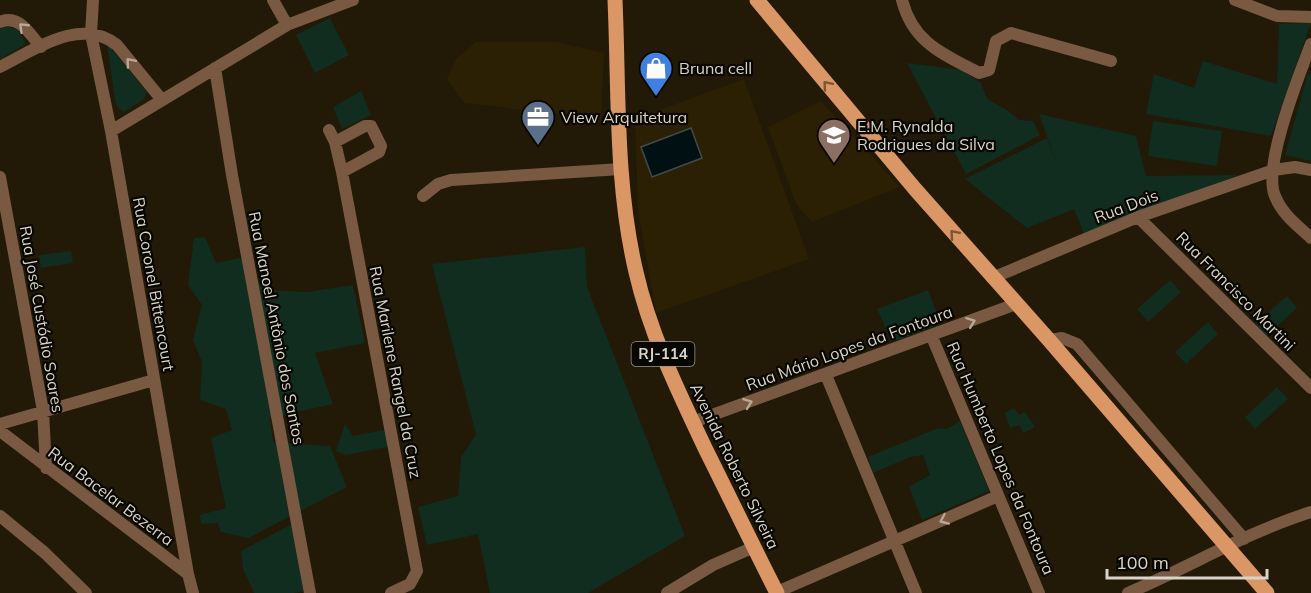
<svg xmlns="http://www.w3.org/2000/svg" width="1311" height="593" font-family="Mulish,sans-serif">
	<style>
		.built { fill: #2b2003 }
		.green { fill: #102d1f }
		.water { fill: #011013; stroke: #424b49; stroke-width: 1.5 }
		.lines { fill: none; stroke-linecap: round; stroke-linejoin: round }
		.street { stroke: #795941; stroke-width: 12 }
		.primary { stroke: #da9664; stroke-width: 15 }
		.oneway { stroke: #b7a998 }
		.oneway2 { stroke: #7c5537 }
		.labels { text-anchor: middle; stroke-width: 4.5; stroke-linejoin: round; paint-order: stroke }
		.shield { fill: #080601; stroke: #9a968c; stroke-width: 1.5 }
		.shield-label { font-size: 15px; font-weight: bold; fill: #d9d4c7 }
		.poi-label { font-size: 16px; fill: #d9d4c7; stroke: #080601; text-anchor: start }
		.street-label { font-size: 16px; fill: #d9d4c7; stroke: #080601 }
	</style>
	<rect width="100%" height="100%" fill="#221a06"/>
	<path class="built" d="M476,42H557L604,53L601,119L464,103L447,79L456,59Z
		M744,79L809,259L656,313L638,209L635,119Z
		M821,101L900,187L812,222L796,204L768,127Z"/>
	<path class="green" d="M330,18L349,55L315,73L296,35Z
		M1311,23L1271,136L1146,114L1154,74L1194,88L1203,61L1277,84L1279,24Z
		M5,26L17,29L26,44L0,59V29Z
		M107,43L147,92L143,100L124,112L117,107L115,100Z
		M907,63L962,70L981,83L987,99L1007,110L1019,120L1033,121L1040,135L966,174Z
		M1308,73L1311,75V161L1285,155Z
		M361,91L371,115L342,129L333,107Z
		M1039,114L1136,136L1146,176L1239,175L1084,234L1074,209L1027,228L965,179L1047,138L1058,166Z
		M1153,121L1222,131L1217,166L1148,156Z
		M205,237L216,263L240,258L266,290L307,292L353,285L365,343L315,353L333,404L270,418L273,442L330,446L347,487L248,538L221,532L218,523L201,524L200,515L226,508L211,438L232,430L226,409L200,400L202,362L193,340L202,305L188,285L194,238Z
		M585,247L587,287L685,536L588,593H490L478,534L427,545L418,507L458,496L461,457L476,435L432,264Z
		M71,251L73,263L41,268L39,255Z
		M1170,280L1181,292L1148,322L1137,309Z
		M928,290L941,324L892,342L877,309Z
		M1287,296L1297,308L1265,337L1254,325Z
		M1208,322L1218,334L1186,364L1175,352Z
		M1277,387L1288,399L1255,429L1245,417Z
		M1014,408L1019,415L1025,412L1035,427L1023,433L1020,425L1010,428L1005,413Z
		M960,421L989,491L922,520L909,487L930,475L923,455L910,457L873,473L868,457L938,428L947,429Z
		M345,424L353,436L389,429L392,446L346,455L336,451Z
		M292,524L308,590L294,593H254L243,569L241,551Z"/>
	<path class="water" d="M691,128L702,158L652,177L641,147Z"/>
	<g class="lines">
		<path class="street" d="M93,0L91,34L111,131L188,574
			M273,0L287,25
			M902,0C913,43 943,54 979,73L989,70L996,41L1011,33L1111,61
			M1235,0L1277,16L1311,17
			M0,22C19,14 29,33 41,47
			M1311,44C1299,75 1262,167 1275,196C1282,214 1297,225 1311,238
			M0,67C34,50 81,16 117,45L162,100
			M215,68L232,175L310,593
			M329,130L335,142L342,172L417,571L410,584L391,593
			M111,131L287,25L353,0
			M335,142L365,126H371L381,146L379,152L342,172
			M0,177L43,411L46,468
			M423,196L438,184L451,180L621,169
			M1138,217L1311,388
			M992,278L1138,217L1274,170L1295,167L1311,170
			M932,337L1039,593
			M1049,340L1062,338L1077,344L1244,539
			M826,375L916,593
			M693,422L1016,304
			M0,424L154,380
			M0,431L188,574L193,593
			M0,516L45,553L86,593
			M777,592L998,496
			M667,593L713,565L754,547
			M1128,593C1190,567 1247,532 1311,512"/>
		<path class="primary" d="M615,0C619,90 615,184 636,272C650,334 679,393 706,450C730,498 753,546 777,593
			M757,0L915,189L1049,340L1267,593"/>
	</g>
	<defs><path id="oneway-chevron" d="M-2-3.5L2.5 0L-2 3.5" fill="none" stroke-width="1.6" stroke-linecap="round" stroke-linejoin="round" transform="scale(1.5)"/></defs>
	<g class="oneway">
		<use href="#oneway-chevron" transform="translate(23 27) rotate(-136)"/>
		<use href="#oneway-chevron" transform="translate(130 62) rotate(-130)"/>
		<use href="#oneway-chevron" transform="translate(971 322) rotate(-21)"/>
		<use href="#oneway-chevron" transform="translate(748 403) rotate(-20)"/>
		<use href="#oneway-chevron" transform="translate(944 520) rotate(156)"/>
	</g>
	<g class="oneway2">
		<use href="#oneway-chevron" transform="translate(827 85) rotate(-130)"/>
		<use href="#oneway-chevron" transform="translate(954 234) rotate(-131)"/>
	</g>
	<defs>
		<symbol id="shop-pin" viewBox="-11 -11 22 30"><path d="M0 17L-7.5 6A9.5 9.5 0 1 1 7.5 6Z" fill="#3f7fe0" stroke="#080601"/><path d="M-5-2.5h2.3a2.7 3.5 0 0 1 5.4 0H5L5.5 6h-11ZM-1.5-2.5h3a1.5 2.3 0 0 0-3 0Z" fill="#fff"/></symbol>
		<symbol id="office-pin" viewBox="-11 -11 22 30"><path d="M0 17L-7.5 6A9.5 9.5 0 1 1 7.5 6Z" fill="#5c6f8a" stroke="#080601"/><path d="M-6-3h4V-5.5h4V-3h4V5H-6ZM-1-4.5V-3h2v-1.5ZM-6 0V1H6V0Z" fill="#fff"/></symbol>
		<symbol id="school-pin" viewBox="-11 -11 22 30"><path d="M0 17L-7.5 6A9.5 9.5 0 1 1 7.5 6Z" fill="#8d6e63" stroke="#080601"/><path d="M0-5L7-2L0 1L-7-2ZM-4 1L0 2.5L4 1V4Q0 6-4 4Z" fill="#fff"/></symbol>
	</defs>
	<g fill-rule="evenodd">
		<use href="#shop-pin" x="637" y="49" width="38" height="52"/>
		<use href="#office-pin" x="519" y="98" width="38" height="52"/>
		<use href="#school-pin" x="815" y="116" width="38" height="52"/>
	</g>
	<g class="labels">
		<rect class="shield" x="631.5" y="342" width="63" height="24" rx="4.5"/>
		<g class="shield-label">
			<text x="663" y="359">RJ-114</text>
		</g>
		<g class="poi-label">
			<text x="679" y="74">Bruna cell</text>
			<text x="561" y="123">View Arquitetura</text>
			<text x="857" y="132">E.M. Rynalda<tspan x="857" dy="18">Rodrigues da Silva</tspan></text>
		</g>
		<g class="street-label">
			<text transform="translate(1126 206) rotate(-21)" y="6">Rua Dois</text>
			<text transform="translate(154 284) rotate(80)" y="6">Rua Coronel Bittencourt</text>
			<text transform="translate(1236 291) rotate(45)" y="6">Rua Francisco Martini</text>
			<text transform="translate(42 319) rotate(80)" y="6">Rua José Custódio Soares</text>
			<text transform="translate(277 328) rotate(79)" y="6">Rua Manoel Antônio dos Santos</text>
			<text transform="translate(849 348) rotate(-20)" y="6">Rua Mário Lopes da Fontoura</text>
			<text transform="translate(396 372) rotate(79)" y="6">Rua Marilene Rangel da Cruz</text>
			<text transform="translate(1001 458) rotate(67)" y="6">Rua Humberto Lopes da Fontoura</text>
			<text transform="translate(735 466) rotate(64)" y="6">Avenida Roberto Silveira</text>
			<text transform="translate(111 496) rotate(37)" y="6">Rua Bacelar Bezerra</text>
		</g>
	</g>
	<path d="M1107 569v9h160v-9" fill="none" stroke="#d9d4c7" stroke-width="3"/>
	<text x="1116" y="569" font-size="18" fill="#d9d4c7" stroke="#080601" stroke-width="4.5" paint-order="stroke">100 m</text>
</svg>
